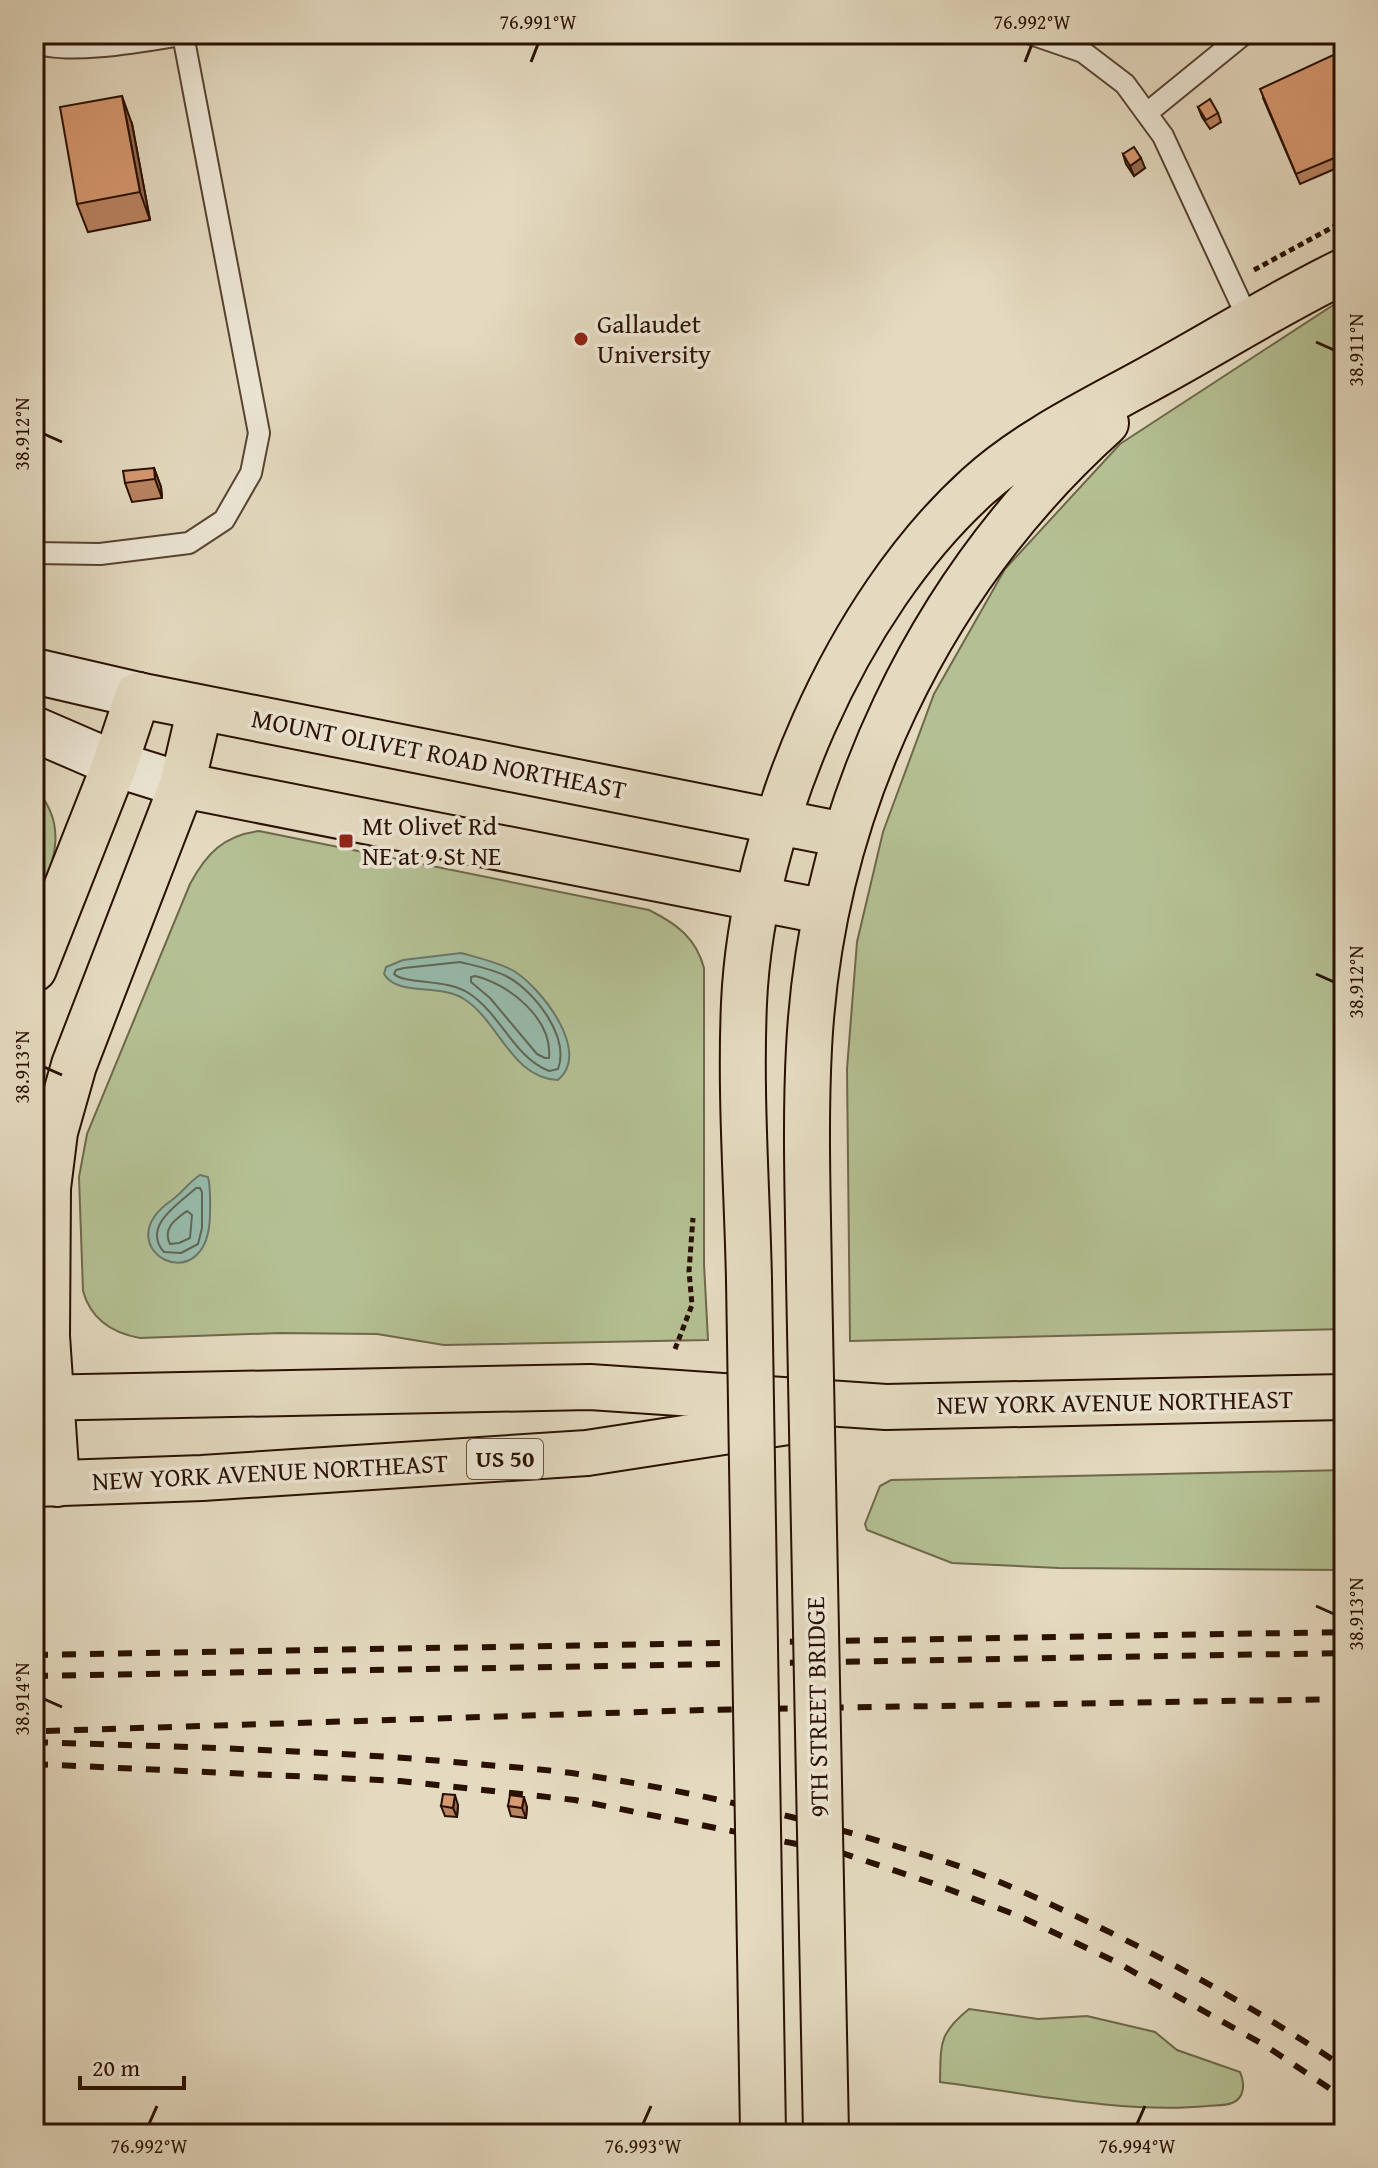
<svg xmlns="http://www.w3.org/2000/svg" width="1378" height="2168" font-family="'Gentium Book Plus',serif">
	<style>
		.green { fill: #b4c093; stroke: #6e684a; stroke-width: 2 }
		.water { fill: #97bbac; stroke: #6b7768; stroke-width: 2 }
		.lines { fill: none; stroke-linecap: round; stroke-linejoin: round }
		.shore { stroke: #606656; stroke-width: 2 }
		.service-casing { stroke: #584231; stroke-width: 24 }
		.secondary-casing { stroke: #291001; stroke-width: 48 }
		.primary-casing { stroke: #291001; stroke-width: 48 }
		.trunk-casing { stroke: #291001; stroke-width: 48 }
		.path { stroke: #291001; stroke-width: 5; stroke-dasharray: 6 4; stroke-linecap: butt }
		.service { stroke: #ede7d6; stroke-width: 20 }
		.secondary { stroke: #ede7d6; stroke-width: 44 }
		.primary { stroke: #e4dac0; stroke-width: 44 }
		.trunk { stroke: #e4dac0; stroke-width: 44 }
		.rail { stroke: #291001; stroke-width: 6; stroke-dasharray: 14 14; stroke-linecap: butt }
		.primary-bridge-casing { stroke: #291001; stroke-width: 48; stroke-linecap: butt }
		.primary-bridge { stroke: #e4dac0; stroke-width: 44 }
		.wall { fill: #b98461; stroke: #291001; stroke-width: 2 }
		.shaded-wall { fill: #966b4f; stroke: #291001; stroke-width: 2 }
		.building { fill: #d79971; stroke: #291001; stroke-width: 2 }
		.ticks { fill: none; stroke: #291001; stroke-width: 3 }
		.poi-dot { fill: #8f2418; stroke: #ede7d6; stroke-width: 3 }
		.labels { text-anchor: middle; stroke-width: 7; stroke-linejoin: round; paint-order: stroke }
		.shield { fill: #ede7d6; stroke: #645041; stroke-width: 2 }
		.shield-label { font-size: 24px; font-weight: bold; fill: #291001 }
		.poi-label { font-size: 26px; fill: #291001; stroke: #ede7d6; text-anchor: start }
		.street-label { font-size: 26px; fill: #291001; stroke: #ede7d6 }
		.neatline { fill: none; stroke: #291001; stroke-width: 3 }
		.ticks-label { font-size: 20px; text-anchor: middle; fill: #291001 }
	</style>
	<rect width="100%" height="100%" fill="#e4dac0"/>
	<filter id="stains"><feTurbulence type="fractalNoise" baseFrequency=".0025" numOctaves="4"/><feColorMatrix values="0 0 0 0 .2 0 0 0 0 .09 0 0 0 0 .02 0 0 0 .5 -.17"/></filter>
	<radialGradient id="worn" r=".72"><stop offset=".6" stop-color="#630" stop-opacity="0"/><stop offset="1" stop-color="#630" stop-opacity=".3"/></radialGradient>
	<path class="green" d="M1344,298V1329L850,1341L847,1069L857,942L883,832L934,694L1005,569L1120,444Z
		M34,787C73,828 50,868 34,914Z
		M259,831L649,910C677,924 696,938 704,968V1264L708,1340L444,1345L377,1334L279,1333L140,1338C112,1333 91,1320 83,1291L79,1177L87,1134L190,884C206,854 224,835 259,831Z
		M1344,1470V1570L1059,1568L952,1563L867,1530L865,1524L880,1486L891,1480Z
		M969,2009L1038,2019L1087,2016L1155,2032L1177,2050L1240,2072C1245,2083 1245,2098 1232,2103C1225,2106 1214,2105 1207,2106C1125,2114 1024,2093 940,2082C941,2044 938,2034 969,2009Z"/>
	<path class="water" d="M461,953C479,958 498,962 514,971C541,988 592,1052 558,1080C511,1078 499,1021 464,999C439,983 398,997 384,974L386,967L403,960Z
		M200,1175L208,1177C211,1189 210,1201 210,1214C209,1306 102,1248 172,1200C182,1193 189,1182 200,1175Z"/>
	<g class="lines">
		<path class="shore" d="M460,962C476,966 493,969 508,977C535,992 570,1037 558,1069L549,1071C514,1057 501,1015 470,994C448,978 406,985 394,974L396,970L404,968Z
			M475,976C509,984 553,1019 549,1058H545L537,1054L490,998L471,982V977Z
			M196,1188H200L202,1192V1228L198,1244L181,1253L164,1252C141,1226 180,1203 196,1188Z
			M187,1211L192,1215L190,1238L179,1243L170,1244C162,1228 176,1219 187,1211Z"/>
		<defs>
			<path id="service" d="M1031,34L1083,52L1125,84L1163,136L1249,321
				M34,42C67,56 149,40 186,34
				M1147,113L1244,34
				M34,553L100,554L189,543L224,520L251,473L259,433L183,35"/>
			<path id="secondary" d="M34,671L138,695
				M34,729L115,764L182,785"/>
			<path id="primary" d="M138,695L844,835
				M182,785L826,912
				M809,1279C808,1202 805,1125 809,1048C821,810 928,583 1106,423
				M749,1280C747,1188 740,1095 744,1003C752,826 845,606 978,486C1030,439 1097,408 1158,374C1220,340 1280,302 1344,271"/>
			<path id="trunk" d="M34,969L115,764L138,695
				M34,1398L590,1387L886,1407L1344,1397
				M34,1484L202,1478L587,1453L788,1422
				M57,1484L47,1336L48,1188L55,1132L74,1065L182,785L200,708"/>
		</defs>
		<use href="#service" class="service-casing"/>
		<use href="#secondary" class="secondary-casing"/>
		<use href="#primary" class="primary-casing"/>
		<use href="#trunk" class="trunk-casing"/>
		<path class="path" d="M1254,270L1344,221
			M675,1349L692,1305L689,1271L693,1218"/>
		<use href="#service" class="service"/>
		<use href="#secondary" class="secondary"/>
		<use href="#primary" class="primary"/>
		<use href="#trunk" class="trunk"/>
		<path class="rail" d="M34,1655L1344,1632
			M34,1676L1344,1653
			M46,1731L702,1710L1344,1699
			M34,1742C181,1747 328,1750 475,1764C509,1767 544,1769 578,1774C700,1792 823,1822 940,1860C988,1875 1035,1897 1080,1918C1172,1961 1259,2011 1344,2067
			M34,1764L400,1781L575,1800L842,1853L932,1883L1019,1916L1116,1962L1266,2046L1344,2098"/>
		<defs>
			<path id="primary-bridge" d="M809,1279L826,2134
				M749,1280L763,2134"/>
		</defs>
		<use href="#primary-bridge" class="primary-bridge-casing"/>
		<use href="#primary-bridge" class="primary-bridge"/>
	</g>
	<path class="wall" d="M1344,50V165L1300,184L1263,98Z
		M1198,107L1218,113L1221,122L1210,129L1202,117Z
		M132,124L150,220L88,232L77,204Z
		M1123,154L1145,168L1134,176L1126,164Z
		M154,468L161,487L162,498L132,502L125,483Z
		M458,1805L457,1817L445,1816L441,1806Z
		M508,1806L527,1807L526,1818L511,1816Z"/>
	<path class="shaded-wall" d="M122,96L132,124L150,220L140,192Z
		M1141,158L1145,168L1134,176L1130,166Z
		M154,468L161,487L162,498L155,479Z
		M455,1795L458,1805L457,1817L453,1808Z
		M524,1797L527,1807L526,1818L522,1808Z"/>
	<path class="building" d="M1344,50V154L1296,174L1260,89Z
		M122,96L140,192L77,204L60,107Z
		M1210,99L1218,113L1206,120L1198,107Z
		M1134,147L1141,158L1130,166L1123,154Z
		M154,468L155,479L125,483L123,471Z
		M443,1794L455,1795L453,1808L441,1806Z
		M510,1795L524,1797L522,1808L508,1806Z"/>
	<path class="ticks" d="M531,62L538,44M1025,62L1032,44M1316,342L1334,350M44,434L62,442M1316,974L1334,982M44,1067L62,1075M1316,1606L1334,1614M44,1699L62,1707M149,2124L157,2106M643,2124L651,2106M1137,2124L1145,2106"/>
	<g class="poi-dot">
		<circle cx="581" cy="339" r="8"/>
		<rect x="338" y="833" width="16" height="16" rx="4"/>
	</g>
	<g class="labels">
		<rect class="shield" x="467" y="1439" width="76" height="40" rx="6"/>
		<g class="shield-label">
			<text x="505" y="1467">US 50</text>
		</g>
		<g class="poi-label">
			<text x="597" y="333">Gallaudet<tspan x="597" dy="30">University</tspan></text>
			<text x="362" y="835">Mt Olivet Rd<tspan x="362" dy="30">NE at 9 St NE</tspan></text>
		</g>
		<g class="street-label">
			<text transform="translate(439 754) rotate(11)" y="9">MOUNT OLIVET ROAD NORTHEAST</text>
			<text transform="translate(1115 1402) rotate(-1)" y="9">NEW YORK AVENUE NORTHEAST</text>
			<text transform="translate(270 1472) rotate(-3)" y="9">NEW YORK AVENUE NORTHEAST</text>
			<text transform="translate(817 1707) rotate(-91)" y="9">9TH STREET BRIDGE</text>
		</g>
	</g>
	<rect width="1378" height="2168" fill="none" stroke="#e4dac0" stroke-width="88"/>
	<path d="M80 2076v12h104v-12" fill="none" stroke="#291001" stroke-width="4"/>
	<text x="92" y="2076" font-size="24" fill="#291001" stroke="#ede7d6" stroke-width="6" paint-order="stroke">20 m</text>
	<rect x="44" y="44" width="1290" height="2080" class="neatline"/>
	<g class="ticks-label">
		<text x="538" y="29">76.991°W</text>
		<text x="1032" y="29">76.992°W</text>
		<text transform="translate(1356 350) rotate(-90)" y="7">38.911°N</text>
		<text transform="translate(22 434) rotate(-90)" y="7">38.912°N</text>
		<text transform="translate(1356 982) rotate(-90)" y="7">38.912°N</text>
		<text transform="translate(22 1067) rotate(-90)" y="7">38.913°N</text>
		<text transform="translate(1356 1614) rotate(-90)" y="7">38.913°N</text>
		<text transform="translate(22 1699) rotate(-90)" y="7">38.914°N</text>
		<text x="149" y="2153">76.992°W</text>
		<text x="643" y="2153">76.993°W</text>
		<text x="1137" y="2153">76.994°W</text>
	</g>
	<rect width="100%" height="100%" filter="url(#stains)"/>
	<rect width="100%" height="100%" fill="url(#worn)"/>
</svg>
